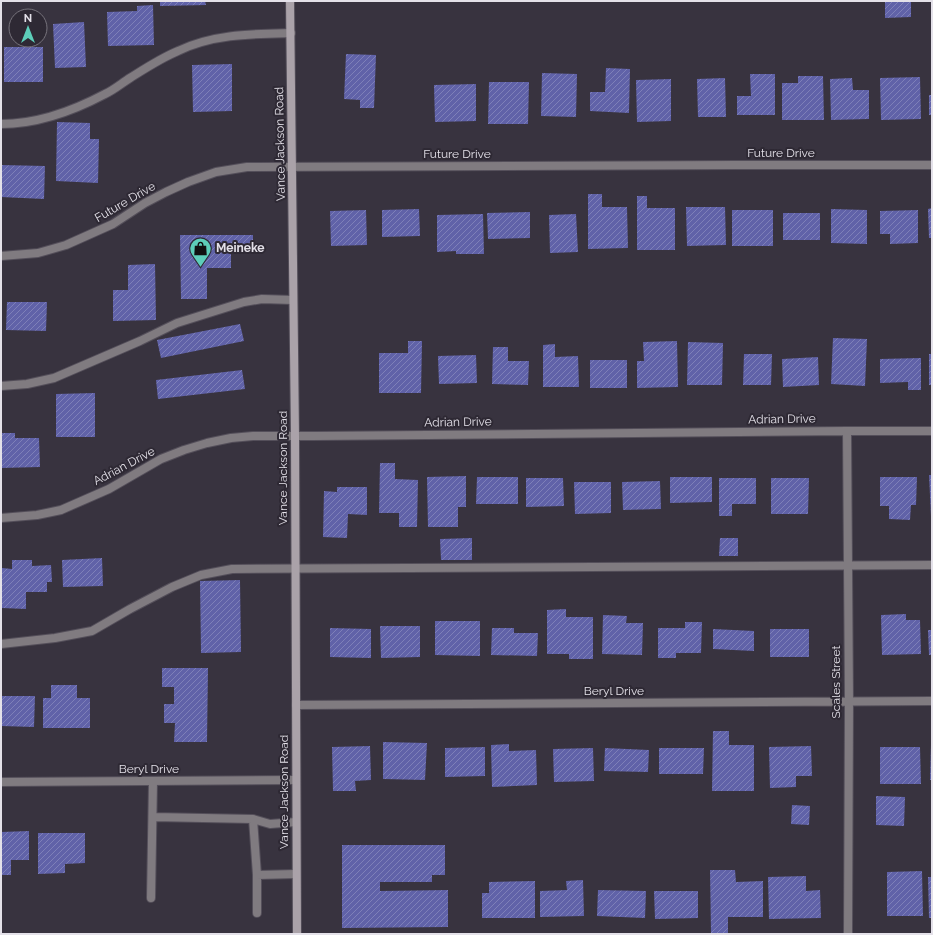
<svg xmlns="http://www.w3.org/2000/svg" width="933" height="935" font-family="Raleway,sans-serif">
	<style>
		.building { fill: url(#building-hatch) }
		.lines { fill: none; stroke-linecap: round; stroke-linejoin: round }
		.lane-casing { stroke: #544f5a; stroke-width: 10 }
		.street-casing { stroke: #544f5a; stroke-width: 10 }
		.secondary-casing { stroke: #544f5a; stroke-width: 10 }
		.lane { stroke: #807b80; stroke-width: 8 }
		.street { stroke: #807b80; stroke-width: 8 }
		.secondary { stroke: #aaa2a9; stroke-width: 8 }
		.labels { text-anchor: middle; stroke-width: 4; stroke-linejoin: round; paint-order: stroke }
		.street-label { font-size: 12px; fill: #e4e1e9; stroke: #2e2934 }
		.poi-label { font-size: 12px; font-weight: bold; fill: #e4e1e9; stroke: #2e2934; text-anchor: start }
	</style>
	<defs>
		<pattern id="building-hatch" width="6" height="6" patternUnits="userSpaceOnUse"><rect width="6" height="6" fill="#6062a8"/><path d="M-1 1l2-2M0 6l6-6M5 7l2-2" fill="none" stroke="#7e80b8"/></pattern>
	</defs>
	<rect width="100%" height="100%" fill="#38333f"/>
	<path class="building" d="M160,1H205L206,5L160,6Z
		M885,1H911V17L885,18Z
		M153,5L154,45L108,46L107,12L137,11V6Z
		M84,22L86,67L55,68L53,24Z
		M4,47H43V82H4Z
		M346,54L376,55L374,108H360V100L344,99Z
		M232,64V111L193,112L192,65Z
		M606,68L630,69L629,113L590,111V92H605Z
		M542,73L577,74L576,117L541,116Z
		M750,74H775V115H737V96H751Z
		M798,76H823L824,120H782V83H798Z
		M920,77L921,119L881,120L880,78Z
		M725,78L726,117H698L697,79Z
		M852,78L853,90H869V119L831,120L830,79Z
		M671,79V121L637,122L636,80Z
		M489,82H529L528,124H488Z
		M476,84V121L435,122L434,85Z
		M929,95H932V115H929Z
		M57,122L90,123V139H99L98,183L56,181Z
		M1,165L45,166L44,199L1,197Z
		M588,194H602V207H627L628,248L588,249Z
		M637,196H647V208H675V250H637Z
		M686,207H725L726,245L687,246Z
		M932,208V238H929L928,209Z
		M419,209L420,236L382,237V210Z
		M831,209L867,210V244L831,243Z
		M366,210L367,245L331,246L330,211Z
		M732,210H773V246H732Z
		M918,210V243L890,244V234H880V211Z
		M530,212V238L488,239L487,213Z
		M783,213H820V240H783Z
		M483,214L484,254H456V251L437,252V215Z
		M576,214L578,252L550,253L549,215Z
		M180,235H253V253H231V268H207V299H181Z
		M155,264L156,320L113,321V290H128V265Z
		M7,302H47L46,331L6,330Z
		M240,324L244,341L161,358L157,340Z
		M833,338L867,339L865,386L831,384Z
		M408,341H422L421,393H379V353H408Z
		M677,341L678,387L637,388V361H644L643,342Z
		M688,342L723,343L722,385H687Z
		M555,344V357L578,356L579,387H543V345Z
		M493,347H508V361H529L528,385L492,384Z
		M744,354H772L771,385H743Z
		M929,354H932V385H929Z
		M476,355L477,383L439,384L438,356Z
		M818,357L819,385L783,387L782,359Z
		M921,358V390H908V382L880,383V359Z
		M590,360H627V388H590Z
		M242,370L245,389L158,399L156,380Z
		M95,393V437H56V394Z
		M1,433H15V438H39L40,467L1,468Z
		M380,463H395V479L418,480L417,527H399V513H379Z
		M929,475H932V516H931Z
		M466,476V507H458V527H428L427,477Z
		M477,477H518V504H476Z
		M670,477H712V502L670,503Z
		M880,477H917L916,505H911L910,520L889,519V506H880Z
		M526,478H563L564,506L526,507Z
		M719,478H756V504H732V516H719Z
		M771,478H809L808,514H771Z
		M660,481L661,509L623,510L622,482Z
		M574,482H611V513L575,514Z
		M337,487H367V515L348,514L347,538L323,537L324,491L337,492Z
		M472,538V560H441L440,539Z
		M720,538H738V556H719Z
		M102,558L103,586L63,587L62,560Z
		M12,560H32V566L51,565L52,582H47V592H26V609L2,608V568L12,569Z
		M240,580L241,652L201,653L200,581Z
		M566,609V617H593V659H569V654H547V610Z
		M906,614V620H920L921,654L882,655L881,615Z
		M603,615L627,616L626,623H643L642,655L602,654Z
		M435,621H480V656L435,655Z
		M685,622H702L701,653H676V658H658V628H685Z
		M380,626H420V657L381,658Z
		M330,628L371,629V658L330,657Z
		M492,628H514V633H538L537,656L491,655Z
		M713,629L754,631V651L713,649Z
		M770,629H809V657H770Z
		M928,630H932V655H929Z
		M162,668H208L207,742H174L175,723H164V704H174V687H162Z
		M51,685H77V698H90V728H43V698H51Z
		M1,696H35L34,727L1,726Z
		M713,731H729V745H754V791H712Z
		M383,742L427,743L425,780L383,779Z
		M509,744V751L536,750L537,785L492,787L491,745Z
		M931,745H932V780H930Z
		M370,746L371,780L355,781L356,791H333L332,747Z
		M811,746L812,776H796V787L770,788L769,747Z
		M485,747V776L445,777V748Z
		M880,747H920L921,784H880Z
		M593,748L594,781L554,782L553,749Z
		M605,748L649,750L648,772L604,771Z
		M659,748H704L703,774H659Z
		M876,796L905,797L904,826L876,825Z
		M792,805L810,806L809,825L791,824Z
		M29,831V860H11V875H1V832Z
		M38,833H85V863L65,864V873L38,874Z
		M342,845H445V875H432V882H380V891L448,890V927L342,928Z
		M710,870H735L736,882L763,881V917H728V934H711Z
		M922,871L923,916H887V872Z
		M806,876V891L820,890L821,918L769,919L768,877Z
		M928,877H932V918H929Z
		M583,880L584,916L540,917V891L567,890L566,881Z
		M535,881V918H482V893H489V882Z
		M598,890L646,891L645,918L597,916Z
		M654,891H698V918L655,919Z"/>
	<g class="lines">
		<defs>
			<path id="lane" d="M1,124C37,124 73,111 105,94C114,90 122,83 130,78C146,68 161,58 178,51C213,34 252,34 291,33
				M1,386L27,384L54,378L140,341L177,323L244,302L262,299L293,300
				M1,644L55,638L92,631L130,609L172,587L201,575L232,569L932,565
				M153,817L253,819
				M257,875L296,874
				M151,898L153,781
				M257,913V875L253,819L270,824L296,822"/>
			<path id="street" d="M1,256L38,253L66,245L113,224L145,203L166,192L188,182L216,172L247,167L737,165H932
				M847,431L849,702L848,934
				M1,518L37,515L61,510L109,489L161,459L184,450L207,443L231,438L253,436H315L847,431H932
				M296,705L932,701
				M1,782L296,780"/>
			<path id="secondary" d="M290,1L295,436L297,934"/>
		</defs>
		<use href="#lane" class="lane-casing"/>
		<use href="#street" class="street-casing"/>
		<use href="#secondary" class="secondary-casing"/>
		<use href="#lane" class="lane"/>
		<use href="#street" class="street"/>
		<use href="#secondary" class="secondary"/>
	</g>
	<defs>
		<symbol id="shop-pin" viewBox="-11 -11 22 30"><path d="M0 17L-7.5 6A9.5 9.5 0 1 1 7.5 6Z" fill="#5dceb9" stroke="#2e2934"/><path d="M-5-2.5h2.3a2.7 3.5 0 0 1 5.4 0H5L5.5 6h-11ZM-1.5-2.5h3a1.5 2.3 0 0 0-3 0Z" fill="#111"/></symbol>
	</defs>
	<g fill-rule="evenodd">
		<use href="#shop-pin" x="188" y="236" width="25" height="34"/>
	</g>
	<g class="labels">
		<g class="street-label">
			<text transform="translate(280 144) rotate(-91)" y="4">Vance Jackson Road</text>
			<text x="781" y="157">Future Drive</text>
			<text x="457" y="158">Future Drive</text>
			<text transform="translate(125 202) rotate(-30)" y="4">Future Drive</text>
			<text transform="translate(782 419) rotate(-1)" y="4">Adrian Drive</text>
			<text transform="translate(458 422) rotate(-1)" y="4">Adrian Drive</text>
			<text transform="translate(124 466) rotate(-28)" y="4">Adrian Drive</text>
			<text transform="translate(283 468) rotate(-90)" y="4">Vance Jackson Road</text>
			<text transform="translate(836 682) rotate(-90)" y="4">Scales Street</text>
			<text x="614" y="695">Beryl Drive</text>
			<text x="149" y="773">Beryl Drive</text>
			<text transform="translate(284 792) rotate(-90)" y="4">Vance Jackson Road</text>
		</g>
		<g class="poi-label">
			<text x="216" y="252">Meineke</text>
		</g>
	</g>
	<rect width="933" height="935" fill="none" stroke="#e4e1e9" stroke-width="4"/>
	<g transform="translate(28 28)"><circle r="19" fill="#2e2934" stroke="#77737c"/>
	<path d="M0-3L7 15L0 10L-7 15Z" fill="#5dceb9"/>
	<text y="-6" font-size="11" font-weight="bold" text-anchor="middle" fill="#e4e1e9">N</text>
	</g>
</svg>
